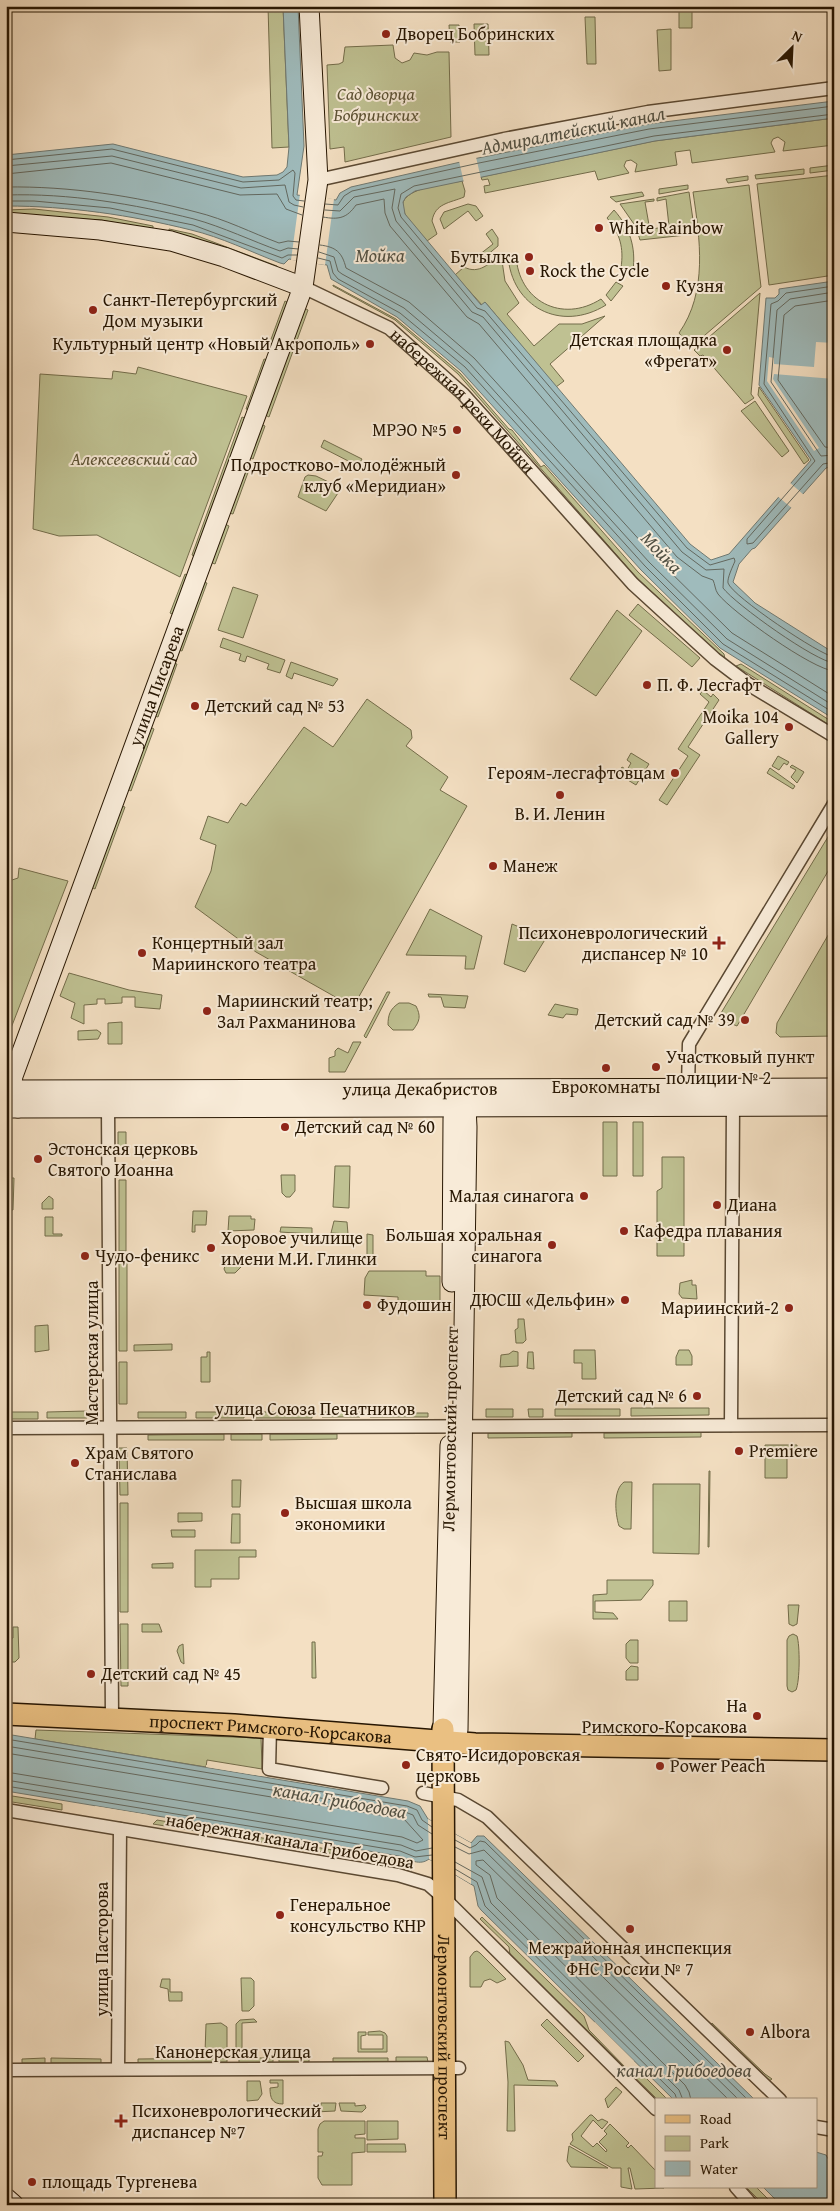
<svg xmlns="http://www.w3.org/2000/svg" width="840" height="2211" font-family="'Gentium Book Plus',serif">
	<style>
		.green { fill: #bfc192; stroke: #736c4a }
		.water { fill: #9fbbbc; stroke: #6f7972 }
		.pier { fill: #f4e0c3 }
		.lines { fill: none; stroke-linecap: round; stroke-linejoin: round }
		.shore { stroke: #63685f; stroke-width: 1 }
		.street-casing { stroke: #5a4832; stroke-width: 15 }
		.secondary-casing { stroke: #271602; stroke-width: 21 }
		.primary-casing { stroke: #271602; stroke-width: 24 }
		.street { stroke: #f8ebd8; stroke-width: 12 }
		.secondary { stroke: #f8ebd8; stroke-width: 19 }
		.primary { stroke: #eac082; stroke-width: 21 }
		.poi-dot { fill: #8f2418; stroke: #f8ebd8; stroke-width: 2 }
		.labels { text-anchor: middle; stroke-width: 4; stroke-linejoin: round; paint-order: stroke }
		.poi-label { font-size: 18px; fill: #271602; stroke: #f8ebd8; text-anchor: start }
		.park-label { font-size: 18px; font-style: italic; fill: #5c5234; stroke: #f8ebd8 }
		.street-label { font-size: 18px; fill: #271602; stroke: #f8ebd8 }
		.water-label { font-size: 19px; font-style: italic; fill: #515043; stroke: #f8ebd8 }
	</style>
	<rect width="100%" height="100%" fill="#f4e0c3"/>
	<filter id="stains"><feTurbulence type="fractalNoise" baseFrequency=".004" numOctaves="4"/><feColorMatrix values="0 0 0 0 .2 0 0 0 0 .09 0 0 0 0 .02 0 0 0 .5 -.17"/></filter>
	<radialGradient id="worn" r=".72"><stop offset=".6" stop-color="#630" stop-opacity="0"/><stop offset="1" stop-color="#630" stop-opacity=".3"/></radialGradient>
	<path class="green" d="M268,6H283L289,147L272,148Z
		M679,6H692V28H679Z
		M585,17H595L596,64H587Z
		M474,24H488L489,55H475Z
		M449,25H459L460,42H450Z
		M671,29V70L659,71L657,30Z
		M393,45L395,58L402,63L410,60L414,53L427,55L437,52H449L451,137L345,162L344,147L330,149L327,65L339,64L343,62L345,47Z
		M834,118V145L783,151L785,142L778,137L773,139L771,143L775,152L692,163L690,150L675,152L677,165L635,172L637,164L631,160L626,161L624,166L629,173L598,180L595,171L485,193L484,186L490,185L488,179L482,180L481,177L654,141Z
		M834,165V170L810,173V168Z
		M804,169V174L756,179L755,175Z
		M834,175V275L769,285L757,184Z
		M748,176V180L728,183L726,179Z
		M462,181L465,191L464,197C450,203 435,203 432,221L437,234L427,241C420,233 410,224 405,214C390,188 447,184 462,181Z
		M688,185V189L659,194V189Z
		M749,185L761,287L691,347L679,333C708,292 700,239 693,192Z
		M642,192L644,196L616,202L610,197Z
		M689,192L695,234L640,240L636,227L620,204L654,199V201L645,202L649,225H646L647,230L669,226L666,199L657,201V198Z
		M468,204L476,206L483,216L476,221L468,211L444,229L440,219L444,212Z
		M34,209L108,217L153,226V229L169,232V229L192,234L277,266V268L132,226L101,220L6,215V210Z
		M614,210C630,228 636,247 633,271L621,268C624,248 620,233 607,218Z
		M492,229L498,238V246L480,261L470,262L493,244L486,234Z
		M501,254L505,281L519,303L507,314L534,346L559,324H582L605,316L550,364L564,381L556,387L485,302L482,305L455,275L464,267C479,275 490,263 501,254Z
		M508,255H516C518,301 562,324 601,299L606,305C561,333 511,307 508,255Z
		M616,282L623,286L611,301L606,295Z
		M333,285L396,319L460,373L509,429L512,430L541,467L544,465L638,572L724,654L725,659L716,652L635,576L458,374L395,320L333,286Z
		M760,293L751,394L754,398L745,404L703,355L700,356L694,350Z
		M285,301L289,303L274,343L270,342Z
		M304,308L308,310L269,417L265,415Z
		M264,359L268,360L250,410L246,409Z
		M138,367L247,396L180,577L97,535L59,536L33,529L40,374L112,379L113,371L136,374Z
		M759,387L809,460L804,464L758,395Z
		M755,401L789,451L782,457L741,411Z
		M242,417L247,419L196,557L192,555Z
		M261,424L265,426L253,459L249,457Z
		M324,440L362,459L358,466L321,447Z
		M246,466L250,467L233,514L229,513Z
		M308,475L316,476L339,487L340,490L326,511L298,497L305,477Z
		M225,524L229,526L215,564L210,562Z
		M185,574L189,576L174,615L170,613Z
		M203,582L207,583L182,651L178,650Z
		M233,587L258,595L243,638L218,630Z
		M638,604L700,658L692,667L629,615Z
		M617,610L642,631L596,696L570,679Z
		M223,638L285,660L280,673L267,669L269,664L247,656L245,662L239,660L241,654L220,647Z
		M291,662L338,679L333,686L294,673L292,679L286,676Z
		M173,663L177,664L158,717L154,716Z
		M741,664L834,723V728L736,666Z
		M703,690L711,697L713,694L719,700L688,747L700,755L667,805L659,800L688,756L678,749L709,702L700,694Z
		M367,699L411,730L412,738L406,746L448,777L440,790L467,806L353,1007L256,952L195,907L211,871L216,845L200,839L208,816L228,823L241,803L246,806L304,727L333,747Z
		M150,727L154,729L131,791L127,789Z
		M631,753L649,764L636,785L618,774L622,767L627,770L631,763L627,760Z
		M778,756L789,762L787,765L784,763L779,770L772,766Z
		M792,765L804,772L797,783L791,777L796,770L790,767Z
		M770,768L795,786L793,789L767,773Z
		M121,806L125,807L95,889L91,887Z
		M834,827V861L737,1026L718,1018Z
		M19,868L68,881L6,1041V957L10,938L6,935V882L18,878Z
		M430,909L482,936L474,969H465L466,956L406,955Z
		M512,924L546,938L525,972L504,964Z
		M834,925V1036L780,1037L776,1033L777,1023Z
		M69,973L129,990L162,995L160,1009L135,1007V997H122V1003L105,1004V999H97V1004L84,1005V1024L71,1018L75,1003L60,996Z
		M387,992H390L366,1038L364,1036Z
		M428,994L468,996L465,1008L444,1007L441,997H429Z
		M399,1003H409L416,1006C421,1016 420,1021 413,1030H393L388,1025C388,1015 390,1009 399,1003Z
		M555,1004L578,1009L577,1015L566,1014L563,1018L548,1015Z
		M122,1022V1044H108V1023Z
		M97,1030L101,1033L98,1039L78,1040V1031Z
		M353,1042H361L345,1072H329V1058L335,1056V1051L338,1048L348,1053Z
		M603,1122H617V1176H603Z
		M633,1122H643V1176H633Z
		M118,1132H126V1151H118Z
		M662,1157H684V1256H657V1191L662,1188Z
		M335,1166H350L349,1208L333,1207Z
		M281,1175H295V1191L290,1197H286L282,1193Z
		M10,1178H14L13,1210H6V1183Z
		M119,1180H126V1251H119Z
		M49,1196L53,1199V1209H42V1203Z
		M193,1211H207L206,1225H195V1232H192Z
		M229,1216H251V1219H255L254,1230L228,1231Z
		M45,1217H53V1234H62V1236H45Z
		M334,1221L347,1222L348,1234L331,1233Z
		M281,1227L312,1228V1234L280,1232Z
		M367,1234L373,1235V1260H367Z
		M237,1257L242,1260L241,1267L235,1273H226L224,1269C226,1262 230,1258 237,1257Z
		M119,1261H127V1351H119Z
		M369,1271H426V1276H440V1307L398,1304V1297L364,1295L365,1278Z
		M692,1280V1285H696L697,1299L682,1298L679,1294L680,1283Z
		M518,1319H524L526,1340L523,1343H516L515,1330L518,1328Z
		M48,1325L49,1350L35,1352V1326Z
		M172,1344V1350L134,1351V1345Z
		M574,1350H595L596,1379H582V1363H574Z
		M679,1350H689L692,1356V1365H676V1357Z
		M513,1351L518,1352V1366L500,1367L501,1355L509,1354Z
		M207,1352H210V1382H201V1357H207Z
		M528,1352H533L534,1369L527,1368Z
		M119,1362H127V1404H119Z
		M631,1408H709V1415L631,1416Z
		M486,1409H513V1417H486Z
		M528,1409H543V1417H529Z
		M555,1409H620V1416H555Z
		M87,1411V1418H47V1412Z
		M6,1412H38V1419H6Z
		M138,1412H186V1418H138Z
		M196,1412H244V1418H196Z
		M252,1412H312V1418H252Z
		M322,1412H360V1417H322Z
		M370,1413H428V1417H370Z
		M572,1432V1437L488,1438V1433Z
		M701,1432V1437L604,1438V1433Z
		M224,1434V1440H148V1435Z
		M231,1434H262V1440H231Z
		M270,1434H337V1439L270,1440Z
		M765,1445H797V1457L787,1458V1478H765Z
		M119,1448H127L128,1495H120Z
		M709,1471H710L709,1547H708Z
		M232,1480H241L240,1507H232Z
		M624,1482H632L631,1529H624L619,1526C615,1513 613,1490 624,1482Z
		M653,1484H700L699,1554L653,1553Z
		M120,1503H128V1612H120Z
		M178,1513H202V1521L178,1522Z
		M232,1514H240V1543H231Z
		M171,1530H195V1537H172Z
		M195,1550H256V1557H239V1579H211V1587H195Z
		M173,1563V1568H152V1564Z
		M607,1580H653V1585L641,1600L595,1601V1612L613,1613L618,1619H593V1595L607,1594Z
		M669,1601H687V1621H669Z
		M788,1605H799L797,1624L793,1626L789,1624Z
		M120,1624H128V1686H121Z
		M142,1624H159L162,1632H142Z
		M13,1627H18L19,1658L15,1662H6V1640L13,1638Z
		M793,1634L797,1636C800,1645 800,1681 796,1690L792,1692L788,1690L787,1686V1640L789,1636Z
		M630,1640H638V1663H630L626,1658V1644Z
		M312,1642H315L316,1678H312Z
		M183,1644L184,1664L181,1662L177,1651L179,1646Z
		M631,1666L638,1667V1680H626V1671Z
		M36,1730L261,1738L262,1765V1769L207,1760L206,1767L35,1739Z
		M6,1795L62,1804V1810L6,1801Z
		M157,1820L397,1861L412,1867V1870L396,1864L153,1824Z
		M482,1917L584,2016L589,2030L627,2069L641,2073L668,2100H658L510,1955L509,1947L480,1919Z
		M477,1951L480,1953L506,1979L497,1983L490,1979L484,1981L481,1987H470V1957L474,1952Z
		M241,1978H251L254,1981V2006L249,2011H242Z
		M162,1979H170V1992H182V2001H169L168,1989L160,1987Z
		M254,2019L257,2022L242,2023V2054H236V2024L240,2020Z
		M547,2019L584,2056L578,2062L541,2025Z
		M221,2023L227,2027V2053H205L206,2024Z
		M712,2023L765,2074L772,2079L769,2081L711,2025Z
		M380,2031L385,2033L387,2036V2052H358V2032H366V2035L361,2036V2049H383V2035H368V2032Z
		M505,2041L509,2042L523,2065L528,2080L555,2081L558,2086L514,2085L515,2131H507L508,2082Z
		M396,2057H427L428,2062H396Z
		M45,2058V2063H22V2059Z
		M51,2058L101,2059V2063H51Z
		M227,2058V2062L138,2063V2059Z
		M239,2058H273V2062L239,2063Z
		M279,2058H309V2062H279Z
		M333,2058H388V2062H333Z
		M270,2080H283V2104C272,2104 270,2098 270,2088L278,2087V2083H270Z
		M247,2081H260L262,2094L258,2100L247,2101Z
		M616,2087L622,2092L608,2108L605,2099Z
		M321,2103H336L335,2111L315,2112L314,2105H321Z
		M339,2103H355V2106L365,2105L366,2108L362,2112L341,2111Z
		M590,2115H592L598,2121L602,2119L608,2122L602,2129L593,2120L581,2136L593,2147L597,2143L606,2152L607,2150L599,2142L607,2134L604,2131L610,2124L629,2143L626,2146L628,2148L631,2145L656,2171V2187L664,2188L635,2189L630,2168H628L632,2189L621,2187V2168H612L570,2144L573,2140L572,2134Z
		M324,2121H365V2134L355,2135V2138H365V2152L352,2153V2185H322L318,2178V2156H322L323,2152H318V2129L320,2124Z
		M367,2121H398V2139L367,2140Z
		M367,2144H405L406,2152H367Z
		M569,2146L608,2168L571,2167L567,2161Z
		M746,2187H756L774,2205H764Z"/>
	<path class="water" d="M283,6H298L304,146L297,195L336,200L340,193L351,187L478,158L648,124L834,101V118L655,141L415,191L406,197L403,202L405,214L481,305L485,302L690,544L711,560L729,554L811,460L759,385L766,298H775L779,294V289L834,281V466L826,468L755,548L752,549L739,564L733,582L755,603L834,653V719L720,648L641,570L461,371L397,317L331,279L327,265L289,259L284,264L280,263C251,252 221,237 191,230C131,215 68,206 6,206V155L113,144L243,177L277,175L283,172L287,167L289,147Z
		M6,1734L408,1801L420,1806L428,1819L471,1843L477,1836H484L755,2100H674L481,1910L478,1906L474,1886L429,1859C420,1866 410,1860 399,1856L6,1791Z
		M816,2152L826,2155L830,2162H834V2199L829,2205H781L763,2187H816Z"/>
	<path class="pier" d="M476,157L481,179L464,183L459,161Z
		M300,194L334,199L325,265L291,260Z
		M816,342L834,343V379L774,374L773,379L819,448L814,451L767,381L769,357L774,358V364L814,367Z
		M788,481L805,496L793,509L776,495Z
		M206,1765L261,1774V1776L206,1767Z
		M95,1806L149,1815V1817L95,1808Z
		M428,1819L471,1843V1884L429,1859Z
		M595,2022L634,2061L632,2062L593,2024Z"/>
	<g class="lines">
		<path class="shore" d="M834,114L654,136L414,186L401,194L398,208L401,217L477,308L485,311L687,548L710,565L734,558L735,561C733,566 727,578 728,583C732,596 821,656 834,657
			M6,160L112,149L243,182L279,180L293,170L295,173L293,196L296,200L304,201
			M6,166L112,156L241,188L285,185L289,202L294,205L303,207
			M6,174L111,163L240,195L277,194L286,209L302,215
			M6,187C70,186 135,196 196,212C225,219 252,233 279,243L288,241L299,242
			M6,195C69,193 134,204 194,219C223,227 252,241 280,251L288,248L298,249
			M6,201H34L110,208L193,225L282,258L288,255H297
			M325,204L338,205L344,196L352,191L479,163L649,129L834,106
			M325,210L340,211L354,197L395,189L392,208L396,221L472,312L483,317L682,552L706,570L724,569L723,588C735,604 816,662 834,663
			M323,217C339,220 347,218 356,205L384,199L385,213L390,226L467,317L479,324L677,557L702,576L713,580C715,584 715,590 718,594C732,612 813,670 834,671
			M320,245C336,247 342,252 346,268L409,302L474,358L655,557L732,633L834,697
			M319,252L334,257L338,271L342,274L404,308L469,363L649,562L727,639L834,706
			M318,258L330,261L333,273L338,279L400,313L465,367L645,566L723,644L834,713
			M834,286L786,293L778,301L771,304L764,384L815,461L747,539V544L753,543L823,464L834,462
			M834,292L790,299L777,310L771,382L821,456L834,455
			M834,300L795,306L784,315L778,380L825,447L834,448
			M6,1739L407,1806L417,1810L422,1820L432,1827
			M6,1746L405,1812L413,1815L418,1825L432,1834
			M6,1753L404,1819L423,1840L417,1843L402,1837L6,1772
			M6,1780L401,1845L416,1851L432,1848
			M6,1786L400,1851L415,1857L432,1855
			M455,1840L470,1848L476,1845L480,1841L485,1842L748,2100
			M455,1847L469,1854L484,1850L739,2100
			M455,1862L482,1877L491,1903L679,2090L683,2100
			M455,1869L477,1882L485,1906L675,2094L677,2100
			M691,2100L689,2092L685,2085L497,1898L490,1875L476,1865V1861L483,1860L729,2100"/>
		<defs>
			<g id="street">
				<path d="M318,180L504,139L648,112L834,88"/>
				<path id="s1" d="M303,287L389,328L463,394L633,584L715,659L748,684L834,736"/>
				<path d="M688,1088L689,1044L834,804"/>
				<path d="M108,1108L112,1718"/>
				<path d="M731,1425L733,1106"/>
				<path d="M6,1428L834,1425"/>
				<path d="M270,1727L269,1769L382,1788"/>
				<path d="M423,1793L458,1800L487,1817L780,2100"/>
				<path d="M6,1810L398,1875L428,1884L444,1898L656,2109"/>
				<path d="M118,2069L120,1829"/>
				<path d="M6,2070L459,2068"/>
				<path d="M816,2127L834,2130"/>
				<path d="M736,2187L752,2205"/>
			</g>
			<g id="secondary">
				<path d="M6,222L100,230L171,241L224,257L303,287"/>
				<path id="s2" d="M6,1090L834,1088"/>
				<path d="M8,1108L834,1106"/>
				<path id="s3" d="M18,1108L11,1090L13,1076L303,287L318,180L309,6"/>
				<path d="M452,1282L453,1119L459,1095"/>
				<path d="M443,1728L450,1445"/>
				<path d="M458,1730L467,1127L466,1107L463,1096"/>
				<path d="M6,2198L14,2205"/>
			</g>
			<g id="primary">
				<path id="s4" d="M6,1714L234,1725L475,1744L834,1750"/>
				<path id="s5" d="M443,1729L445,2205"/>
			</g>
		</defs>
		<use href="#street" class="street-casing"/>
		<use href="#secondary" class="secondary-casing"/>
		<use href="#primary" class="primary-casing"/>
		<use href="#street" class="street"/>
		<use href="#secondary" class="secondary"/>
		<use href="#primary" class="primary"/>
	</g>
	<g class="poi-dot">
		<circle cx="386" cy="34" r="5"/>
		<circle cx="599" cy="228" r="5"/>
		<circle cx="529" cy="257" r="5"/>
		<circle cx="530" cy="271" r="5"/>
		<circle cx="666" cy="286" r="5"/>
		<circle cx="93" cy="310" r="5"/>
		<circle cx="370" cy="344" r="5"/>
		<circle cx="727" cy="350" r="5"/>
		<circle cx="457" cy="430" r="5"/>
		<circle cx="456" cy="475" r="5"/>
		<circle cx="647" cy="685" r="5"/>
		<circle cx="195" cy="706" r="5"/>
		<circle cx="789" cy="727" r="5"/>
		<circle cx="675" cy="773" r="5"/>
		<circle cx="560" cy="795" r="5"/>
		<circle cx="493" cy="866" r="5"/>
		<path d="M716.5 935.5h5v5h5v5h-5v5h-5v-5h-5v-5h5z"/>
		<circle cx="142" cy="953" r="5"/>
		<circle cx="207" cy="1011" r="5"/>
		<circle cx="745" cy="1020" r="5"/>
		<circle cx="656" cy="1067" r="5"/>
		<circle cx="606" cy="1068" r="5"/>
		<circle cx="285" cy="1127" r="5"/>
		<circle cx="38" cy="1159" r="5"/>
		<circle cx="584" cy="1196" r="5"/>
		<circle cx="717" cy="1205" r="5"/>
		<circle cx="624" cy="1231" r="5"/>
		<circle cx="552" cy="1245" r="5"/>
		<circle cx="211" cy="1248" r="5"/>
		<circle cx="85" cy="1256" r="5"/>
		<circle cx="625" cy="1300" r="5"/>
		<circle cx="367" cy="1305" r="5"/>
		<circle cx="789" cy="1308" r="5"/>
		<circle cx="697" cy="1396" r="5"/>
		<circle cx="739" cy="1451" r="5"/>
		<circle cx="75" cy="1463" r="5"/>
		<circle cx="285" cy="1513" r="5"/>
		<circle cx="91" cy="1674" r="5"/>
		<circle cx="757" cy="1716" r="5"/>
		<circle cx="406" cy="1765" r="5"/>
		<circle cx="660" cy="1766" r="5"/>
		<circle cx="280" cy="1915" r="5"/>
		<circle cx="630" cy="1929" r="5"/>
		<circle cx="750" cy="2032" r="5"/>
		<path d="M118.5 2113.5h5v5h5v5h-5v5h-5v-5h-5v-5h5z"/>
		<circle cx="32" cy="2182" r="5"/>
	</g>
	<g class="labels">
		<g class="poi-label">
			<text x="396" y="40">Дворец Бобринских</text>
			<text x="609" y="234">White Rainbow</text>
			<text x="519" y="263" text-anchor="end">Бутылка</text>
			<text x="540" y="277">Rock the Cycle</text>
			<text x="676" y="292">Кузня</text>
			<text x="103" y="306">Санкт-Петербургский<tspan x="103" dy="21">Дом музыки</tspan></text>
			<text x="717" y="346" text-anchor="end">Детская площадка<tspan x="717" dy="21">«Фрегат»</tspan></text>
			<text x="360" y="350" text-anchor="end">Культурный центр «Новый Акрополь»</text>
			<text x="447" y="436" text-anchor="end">МРЭО №5</text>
			<text x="446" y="471" text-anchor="end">Подростково-молодёжный<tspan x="446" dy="21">клуб «Меридиан»</tspan></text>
			<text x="657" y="691">П. Ф. Лесгафт</text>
			<text x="205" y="712">Детский сад № 53</text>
			<text x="779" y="723" text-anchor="end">Moika 104<tspan x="779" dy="21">Gallery</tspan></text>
			<text x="665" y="779" text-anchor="end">Героям-лесгафтовцам</text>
			<text x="560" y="820" text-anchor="middle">В. И. Ленин</text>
			<text x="503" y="872">Манеж</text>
			<text x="708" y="939" text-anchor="end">Психоневрологический<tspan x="708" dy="21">диспансер № 10</tspan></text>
			<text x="152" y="949">Концертный зал<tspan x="152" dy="21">Мариинского театра</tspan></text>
			<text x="217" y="1007">Мариинский театр;<tspan x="217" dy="21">Зал Рахманинова</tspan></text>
			<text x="735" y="1026" text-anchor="end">Детский сад № 39</text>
			<text x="666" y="1063">Участковый пункт<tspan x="666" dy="21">полиции № 2</tspan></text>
			<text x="606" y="1093" text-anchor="middle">Еврокомнаты</text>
			<text x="295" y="1133">Детский сад № 60</text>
			<text x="48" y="1155">Эстонская церковь<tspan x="48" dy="21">Святого Иоанна</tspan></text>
			<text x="574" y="1202" text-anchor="end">Малая синагога</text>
			<text x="727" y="1211">Диана</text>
			<text x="634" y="1237">Кафедра плавания</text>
			<text x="542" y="1241" text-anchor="end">Большая хоральная<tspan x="542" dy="21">синагога</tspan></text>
			<text x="221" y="1244">Хоровое училище<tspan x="221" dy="21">имени М.И. Глинки</tspan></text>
			<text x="95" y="1262">Чудо-феникс</text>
			<text x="615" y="1306" text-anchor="end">ДЮСШ «Дельфин»</text>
			<text x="377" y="1311">Фудошин</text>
			<text x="779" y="1314" text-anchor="end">Мариинский-2</text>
			<text x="687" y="1402" text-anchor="end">Детский сад № 6</text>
			<text x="749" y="1457">Premiere</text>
			<text x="85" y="1459">Храм Святого<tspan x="85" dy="21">Станислава</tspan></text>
			<text x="295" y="1509">Высшая школа<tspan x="295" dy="21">экономики</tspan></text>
			<text x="101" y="1680">Детский сад № 45</text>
			<text x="747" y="1712" text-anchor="end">На<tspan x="747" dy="21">Римского-Корсакова</tspan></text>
			<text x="416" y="1761">Свято-Исидоровская<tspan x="416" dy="21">церковь</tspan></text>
			<text x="670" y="1772">Power Peach</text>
			<text x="290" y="1911">Генеральное<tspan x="290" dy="21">консульство КНР</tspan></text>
			<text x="630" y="1954" text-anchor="middle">Межрайонная инспекция<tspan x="630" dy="21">ФНС России № 7</tspan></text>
			<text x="760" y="2038">Albora</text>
			<text x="132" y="2117">Психоневрологический<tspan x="132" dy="21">диспансер №7</tspan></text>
			<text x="42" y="2188">площадь Тургенева</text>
		</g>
		<g class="park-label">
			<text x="376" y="100">Сад дворца<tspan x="376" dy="21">Бобринских</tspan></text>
			<text x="134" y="465">Алексеевский сад</text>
		</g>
		<g class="street-label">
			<text dy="6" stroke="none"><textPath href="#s1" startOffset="199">набережная реки Мойки</textPath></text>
			<text dy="6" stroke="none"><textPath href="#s3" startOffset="449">улица Писарева</textPath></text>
			<text dy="6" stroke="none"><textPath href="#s2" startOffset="414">улица Декабристов</textPath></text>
			<text transform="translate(92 1353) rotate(-90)" y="6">Мастерская улица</text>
			<text x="315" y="1415">улица Союза Печатников</text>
			<text transform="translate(450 1429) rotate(-89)" y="6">Лермонтовский проспект</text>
			<text dy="6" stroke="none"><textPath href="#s4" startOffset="265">проспект Римского-Корсакова</textPath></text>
			<text transform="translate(290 1841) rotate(10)" y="6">набережная канала Грибоедова</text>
			<text transform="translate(102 1949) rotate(-90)" y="6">улица Пасторова</text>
			<text dy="6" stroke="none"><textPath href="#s5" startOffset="308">Лермонтовский проспект</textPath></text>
			<text x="233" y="2058">Канонерская улица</text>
		</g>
		<g class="water-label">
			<text transform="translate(573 130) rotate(-11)" y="7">Адмиралтейский канал</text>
			<text x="380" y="262">Мойка</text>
			<text transform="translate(662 552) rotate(46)" y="7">Мойка</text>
			<text transform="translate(340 1800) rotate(10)" y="7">канал Грибоедова</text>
			<text x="684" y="2077">канал Грибоедова</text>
		</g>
	</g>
	<rect width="840" height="2211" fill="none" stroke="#f4e0c3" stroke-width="25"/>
	<rect x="8" y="8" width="825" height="2196" fill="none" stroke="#271602" stroke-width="2.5"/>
	<rect x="12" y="12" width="815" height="2186" fill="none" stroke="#271602"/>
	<rect x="655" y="2098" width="162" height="90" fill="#f8ebd8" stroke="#a49682"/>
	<rect x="665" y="2115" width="25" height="8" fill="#eac082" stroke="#a49682"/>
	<text x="700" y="2124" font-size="15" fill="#271602">Road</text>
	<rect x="665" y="2136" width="25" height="15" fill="#bfc192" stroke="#a49682"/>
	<text x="700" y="2148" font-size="15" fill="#271602">Park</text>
	<rect x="665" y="2161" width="25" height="15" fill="#9fbbbc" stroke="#a49682"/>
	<text x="700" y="2174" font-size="15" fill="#271602">Water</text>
	<g transform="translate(792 48) rotate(24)" stroke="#f8ebd8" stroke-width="4" paint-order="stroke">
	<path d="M0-4L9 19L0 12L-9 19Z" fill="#271602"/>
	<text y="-8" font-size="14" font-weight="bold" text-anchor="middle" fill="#271602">N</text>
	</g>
	<rect width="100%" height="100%" filter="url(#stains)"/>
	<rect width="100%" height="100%" fill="url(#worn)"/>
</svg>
